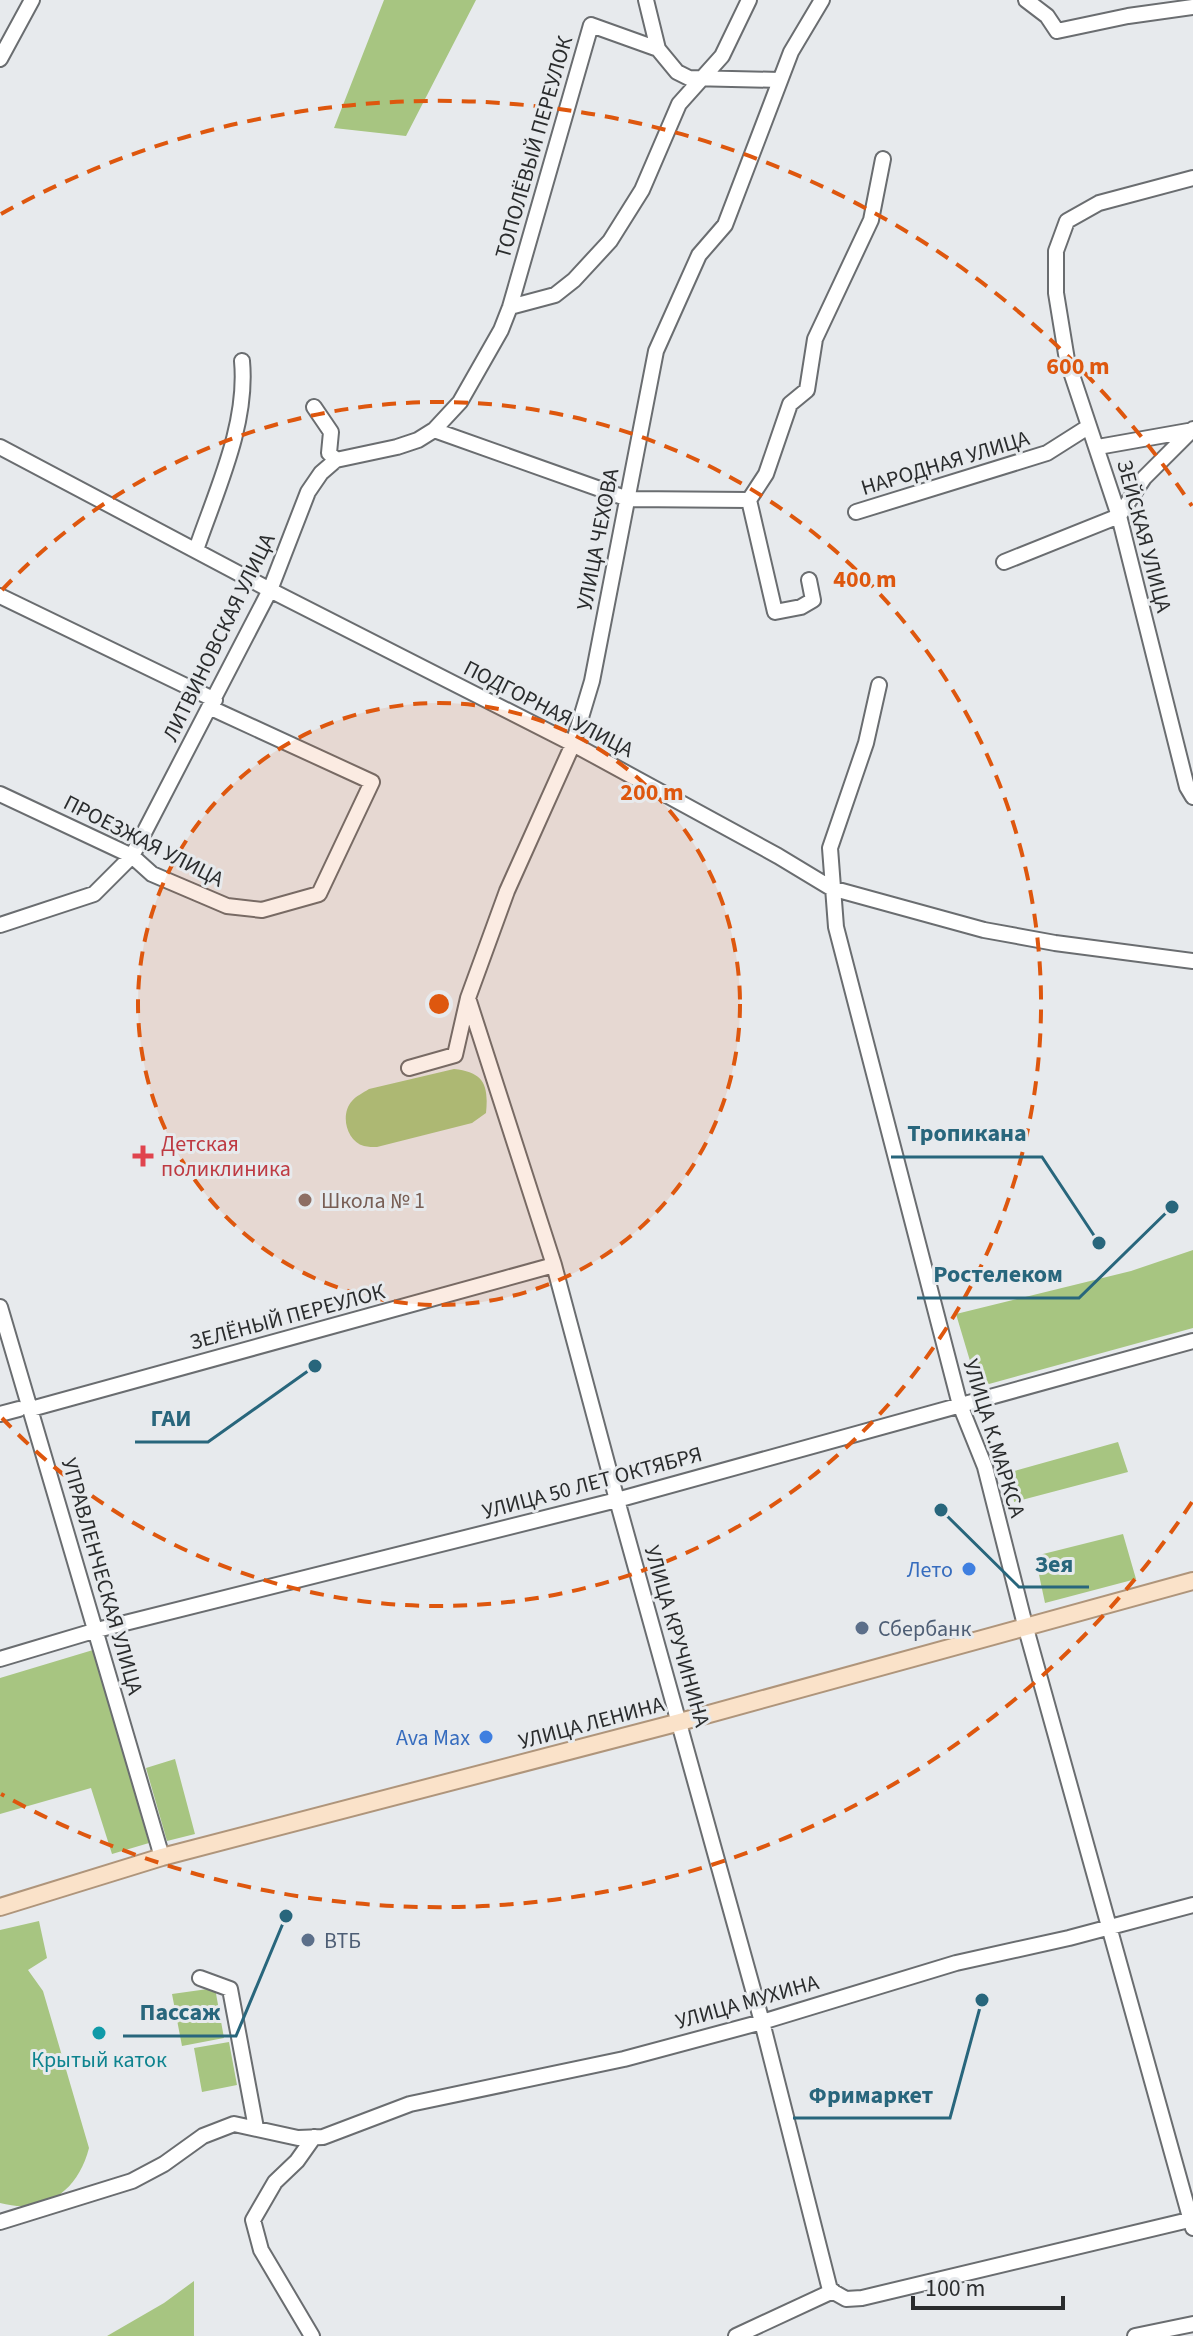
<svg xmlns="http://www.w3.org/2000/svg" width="1193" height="2336" font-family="'Source Sans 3',sans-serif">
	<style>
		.green { fill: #a7c581 }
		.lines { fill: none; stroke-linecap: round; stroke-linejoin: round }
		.minor-casing { stroke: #6a6d70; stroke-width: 18 }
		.major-casing { stroke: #af957b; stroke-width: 20 }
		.minor { stroke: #fff; stroke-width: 14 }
		.major { stroke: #fae2c9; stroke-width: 16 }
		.ring { fill: none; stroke: #de570e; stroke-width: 4; stroke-dasharray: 14 10 }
		.health-dot { fill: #e0444e; stroke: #e7eaed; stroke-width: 3 }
		.education-dot { fill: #8d6e63; stroke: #e7eaed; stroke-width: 3 }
		.shop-dot { fill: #3f7fe0; stroke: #e7eaed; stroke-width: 3 }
		.service-dot { fill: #5c6f8a; stroke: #e7eaed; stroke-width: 3 }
		.culture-dot { fill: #0f9aa8; stroke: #e7eaed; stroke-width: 3 }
		.labels { text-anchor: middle; stroke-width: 6; stroke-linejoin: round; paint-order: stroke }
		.street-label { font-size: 22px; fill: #2a2c2d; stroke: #e7eaed }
		.health-label { font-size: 22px; fill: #be3a42; stroke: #e7eaed; text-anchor: start }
		.education-label { font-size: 22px; fill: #785e54; stroke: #e7eaed; text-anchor: start }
		.shop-label { font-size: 22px; fill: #366cbe; stroke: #e7eaed; text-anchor: end }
		.service-label { font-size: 22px; fill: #4e5e75; stroke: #e7eaed; text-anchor: start }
		.culture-label { font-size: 22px; fill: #0d838f; stroke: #e7eaed }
		.centre { fill: #de570e; stroke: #e7eaed; stroke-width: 4 }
		.ring-label { font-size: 24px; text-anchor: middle; font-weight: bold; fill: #de570e; stroke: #e7eaed; stroke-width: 6; stroke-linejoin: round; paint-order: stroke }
		.leader { fill: none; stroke: #28667c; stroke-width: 3 }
		.callout-dot { fill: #28667c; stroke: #e7eaed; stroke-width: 3 }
		.callout-label { font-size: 24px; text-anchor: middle; font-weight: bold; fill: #28667c; stroke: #e7eaed; stroke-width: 6; stroke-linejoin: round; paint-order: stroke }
	</style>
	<rect width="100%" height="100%" fill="#e7eaed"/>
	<path class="green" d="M384,0H476L406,136L334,128Z
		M454,1069C483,1072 489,1084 486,1113L472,1123L377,1147C373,1147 368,1147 364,1146C346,1141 340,1114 352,1101C356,1096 363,1093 369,1089Z
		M1193,1250V1328L989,1384L973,1371L956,1314L1131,1271Z
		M1118,1442L1128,1472L1014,1502L1011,1472Z
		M1123,1534L1136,1579L1045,1603L1035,1556Z
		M93,1650L149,1843L112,1854L91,1788L0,1814V1678Z
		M175,1759L195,1834L167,1841L146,1768Z
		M39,1921L47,1958L28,1970L43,1991L89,2148C78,2191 45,2215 0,2203V1930Z
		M215,1988L224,2038L182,2046L172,1994Z
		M229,2042L237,2085L202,2092L194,2048Z
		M194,2281V2336H107L164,2303Z"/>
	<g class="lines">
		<defs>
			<path id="minor" d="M1026,0L1047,16L1057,31L1128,16L1193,7
				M658,49L677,72L689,78L780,80
				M0,59L32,0
				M1193,178L1099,203L1067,221L1056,251V293L1067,360L1119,516L1187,787L1193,797
				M510,307L555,295L574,280L610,241L642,190L679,104L722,56L749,0
				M314,407L331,432L329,453L336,460
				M434,430L628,499L749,500
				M0,447L270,590L573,744L778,856L831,888L984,930L1055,943L1193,961
				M1098,447L1188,431
				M856,512L1047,453L1088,427
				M196,550C216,491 248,425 242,361
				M1004,562L1119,516L1144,478L1193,429
				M809,580L813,600L801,607L775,612L749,500L766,474L790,404L807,390L815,339L871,220L883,159
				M0,596L215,700
				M879,685L866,743L830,848L836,927L960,1405L985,1467L1025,1625L1193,2228
				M0,794L132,856L152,874L227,906L262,910L319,894L372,782L211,708
				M0,925L94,894L132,856L270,590L308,492L321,473L336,460L397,447L418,440L434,430L460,402L501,330L510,307L591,25L658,49L646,0
				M468,998L554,1265L617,1500L762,2022L830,2290L846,2299L862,2298L1193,2219
				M409,1068L455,1055L468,998L507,891L573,744L592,681L656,351L699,255L725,225L791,52L822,0
				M0,1307L162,1857
				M31,1409L554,1265
				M0,1414L19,1409
				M0,1659L97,1630L617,1500L1193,1341
				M200,1978L230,1989L256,2128
				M0,2222L132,2181L164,2164L203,2136L234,2124L298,2138L323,2137L410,2104L624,2059L762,2022L956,1963L1069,1938L1193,1905
				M312,2336L261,2250L253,2220L275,2182L297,2161L314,2137
				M736,2336L833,2291
				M1135,2336L1193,2324"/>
			<path id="major" d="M0,1907L162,1857L680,1722L1193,1581"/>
		</defs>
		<use href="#minor" class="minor-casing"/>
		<use href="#major" class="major-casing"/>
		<use href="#minor" class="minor"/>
		<use href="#major" class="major"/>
	</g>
	<circle cx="439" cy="1004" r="301" fill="#de570e" fill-opacity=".12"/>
	<g class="ring">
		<circle cx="439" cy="1004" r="301"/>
		<path d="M2 590A602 602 0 1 1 2 1418"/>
		<path d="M1192 1502A903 903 0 0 1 1 1794M1 214A903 903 0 0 1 1192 506"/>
	</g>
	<path class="health-dot" d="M139 1144h8v8h8v8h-8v8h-8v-8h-8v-8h8z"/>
	<circle class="education-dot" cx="305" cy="1200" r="8"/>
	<g class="shop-dot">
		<circle cx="969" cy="1569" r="8"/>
		<circle cx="486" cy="1737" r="8"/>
	</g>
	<g class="service-dot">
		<circle cx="862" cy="1628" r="8"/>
		<circle cx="308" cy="1940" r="8"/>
	</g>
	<circle class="culture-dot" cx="99" cy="2033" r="8"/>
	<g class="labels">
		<g class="street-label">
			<text transform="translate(533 147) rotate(-74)" y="8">ТОПОЛЁВЫЙ ПЕРЕУЛОК</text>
			<text transform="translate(945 462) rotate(-17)" y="8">НАРОДНАЯ УЛИЦА</text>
			<text transform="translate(1145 536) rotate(75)" y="8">ЗЕЙСКАЯ УЛИЦА</text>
			<text transform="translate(597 539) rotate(-79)" y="8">УЛИЦА ЧЕХОВА</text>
			<text transform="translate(218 637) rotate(-64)" y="8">ЛИТВИНОВСКАЯ УЛИЦА</text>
			<text transform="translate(549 708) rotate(27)" y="8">ПОДГОРНАЯ УЛИЦА</text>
			<text transform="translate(144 840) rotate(27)" y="8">ПРОЕЗЖАЯ УЛИЦА</text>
			<text transform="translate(287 1316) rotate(-15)" y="8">ЗЕЛЁНЫЙ ПЕРЕУЛОК</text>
			<text transform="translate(995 1438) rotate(73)" y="8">УЛИЦА К.МАРКСА</text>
			<text transform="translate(592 1482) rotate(-15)" y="8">УЛИЦА 50 ЛЕТ ОКТЯБРЯ</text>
			<text transform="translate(103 1576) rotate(74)" y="8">УПРАВЛЕНЧЕСКАЯ УЛИЦА</text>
			<text transform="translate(678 1636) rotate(74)" y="8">УЛИЦА КРУЧИНИНА</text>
			<text transform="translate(591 1722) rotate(-15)" y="8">УЛИЦА ЛЕНИНА</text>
			<text transform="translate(747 2001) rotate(-16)" y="8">УЛИЦА МУХИНА</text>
		</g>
		<g class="health-label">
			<text x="161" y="1151">Детская<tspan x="161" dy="25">поликлиника</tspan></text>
		</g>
		<g class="education-label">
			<text x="321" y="1208">Школа № 1</text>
		</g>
		<g class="shop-label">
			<text x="953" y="1577">Лето</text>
			<text x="470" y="1745">Ava Max</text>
		</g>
		<g class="service-label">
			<text x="878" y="1636">Сбербанк</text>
			<text x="324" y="1948">ВТБ</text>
		</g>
		<g class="culture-label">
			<text x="99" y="2067">Крытый каток</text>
		</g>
	</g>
	<circle cx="439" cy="1004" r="12" class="centre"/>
	<g class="ring-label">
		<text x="1078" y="374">600 m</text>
		<text x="865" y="587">400 m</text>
		<text x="652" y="800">200 m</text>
	</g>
	<path class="leader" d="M1099 1243L1042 1157H891M1172 1207L1079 1298H917M315 1366L208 1442H135M941 1510L1019 1587H1089M286 1916L236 2036H123M982 2000L950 2118H793"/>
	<g class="callout-dot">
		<circle cx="1099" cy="1243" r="8"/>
		<circle cx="1172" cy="1207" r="8"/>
		<circle cx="315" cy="1366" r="8"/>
		<circle cx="941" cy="1510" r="8"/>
		<circle cx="286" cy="1916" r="8"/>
		<circle cx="982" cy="2000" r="8"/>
	</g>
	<g class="callout-label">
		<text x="967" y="1141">Тропикана</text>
		<text x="998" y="1282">Ростелеком</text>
		<text x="171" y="1426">ГАИ</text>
		<text x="1054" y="1572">Зея</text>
		<text x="180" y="2020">Пассаж</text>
		<text x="871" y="2103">Фримаркет</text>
	</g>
	<path d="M913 2296v12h150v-12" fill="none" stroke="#2a2c2d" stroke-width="4"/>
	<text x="925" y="2296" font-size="24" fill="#2a2c2d" stroke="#e7eaed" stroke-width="6" paint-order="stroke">100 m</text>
</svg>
